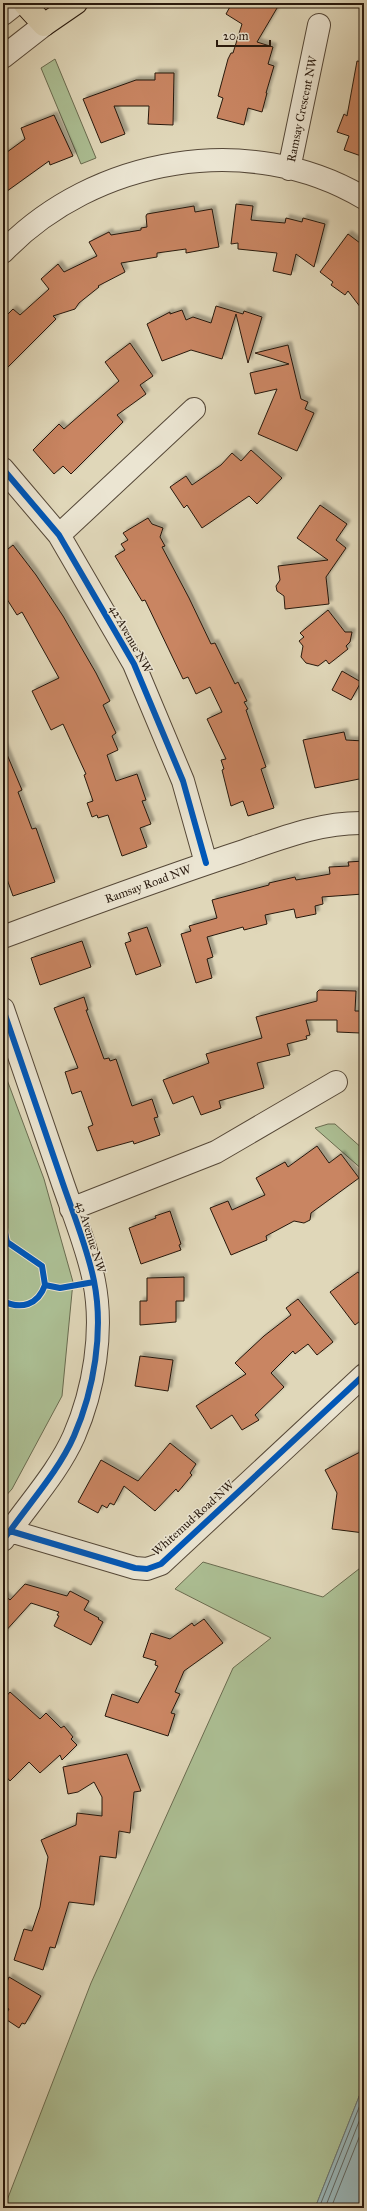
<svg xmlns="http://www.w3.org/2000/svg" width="367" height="2211" font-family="'IM FELL Great Primer',serif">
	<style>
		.green { fill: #acbf94; stroke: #6a6c50 }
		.water { fill: #99b7ba; stroke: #6b7775 }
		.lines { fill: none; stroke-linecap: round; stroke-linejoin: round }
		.shore { stroke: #606864; stroke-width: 1 }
		.building { fill: #c98562; stroke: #27180d; filter: url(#shadow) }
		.minor-casing { stroke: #554838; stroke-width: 24 }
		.major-casing { stroke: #27180d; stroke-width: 24 }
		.minor { stroke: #ebe5d2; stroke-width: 22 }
		.major { stroke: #e0d7b9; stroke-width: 22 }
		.cycleway-casing { stroke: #ebe5d2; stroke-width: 8 }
		.cycleway { stroke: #0057b8; stroke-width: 6 }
		.labels { text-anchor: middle; stroke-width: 3; stroke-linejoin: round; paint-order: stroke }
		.street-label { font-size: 12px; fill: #27180d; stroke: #ebe5d2 }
	</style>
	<defs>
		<filter id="shadow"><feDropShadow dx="3.5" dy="-3.5" stdDeviation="1" flood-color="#0004"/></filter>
	</defs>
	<rect width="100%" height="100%" fill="#e0d7b9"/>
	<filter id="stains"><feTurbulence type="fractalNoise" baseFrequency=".005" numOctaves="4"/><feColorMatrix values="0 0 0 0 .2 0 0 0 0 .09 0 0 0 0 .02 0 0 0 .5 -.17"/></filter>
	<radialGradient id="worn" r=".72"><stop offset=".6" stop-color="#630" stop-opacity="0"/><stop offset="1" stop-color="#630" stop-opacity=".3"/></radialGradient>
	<path class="green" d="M55,59L96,158L81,164L41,68Z
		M3,1069L44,1179L73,1282L62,1396L12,1489L3,1499Z
		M328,1124H335L364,1150V1171L315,1128Z
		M203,1562L323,1597L364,1565V2084L315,2208H4L91,1983L233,1668L271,1638L175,1589Z"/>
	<path class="water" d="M364,2084V2208H315Z"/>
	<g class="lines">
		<path class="shore" d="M319,2208L364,2095
			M325,2208L364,2109
			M331,2208L364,2125"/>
	</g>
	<path class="building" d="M232,3H280L257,42L273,47L268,64L274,66L266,93H267L262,112L248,108L244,125L217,118L223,98L218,96L228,59L231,53H233L242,24L226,14Z
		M357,61L364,62V157L344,150L349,136L337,132L344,114L347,116Z
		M155,73H174L173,125L148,124L149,106H114L125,134L101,143L83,99L136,80H155Z
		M54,115L73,156L50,165L49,161L3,194V155L25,139L21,128Z
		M236,204L253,206L251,220L285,223L286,218L302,222L303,218L325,224L314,267L296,254L291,275L273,271L277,253L238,249V243L231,244Z
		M194,206L195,212L212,209L219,247L186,253V249L157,253V257L121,263L125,272L98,286L99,287L79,303L75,309L53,316L56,319L3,372V319L13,309L20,315L49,289L41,279L58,264L64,272L97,256L89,242L109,232L111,235L141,230V228L147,227L146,216L147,214Z
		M348,234L364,246V312L348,291L345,295L331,285L333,282L320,272Z
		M216,306L243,314L244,311L262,317L248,363L236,314L222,359L191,350L162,361L147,324L170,312V314L182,310L186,320L193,317L211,323Z
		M130,343L153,376L140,385L146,394L117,415L123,422L71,474L63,466L54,474L33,450L59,424L64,429L119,381L105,362Z
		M288,345L301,399L308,402L305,409L314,413L297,451L258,434L277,389L255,394L250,373L289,364L255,353Z
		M251,450L282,478L257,504L249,496L202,528L187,505L184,508L170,487L186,476L192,485L221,465L232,453L241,461Z
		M320,505L347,524L336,540L346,548L326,577L329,604L285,609L284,596L277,591L276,586L280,580L278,566L328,560L297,538Z
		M148,518L152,524L163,528L160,537L165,546L162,547L189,598L211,644L215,643L235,684L238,682L247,701L244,702L248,709L246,710L266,767L261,769L274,808L248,816L243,801L231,806L222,770L224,769L221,760L226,759L207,719L222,712L210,687L196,694L188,677L183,679L145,600L142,601L115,556L125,550L121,544L128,540L123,533Z
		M13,545L36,575L63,616L96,673L110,701L103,705L116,733L112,736L118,750L107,755L116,781L137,774L146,800L142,801L151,824L140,828L147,847L122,856L108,815L98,818L97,815L92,817L87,803L93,801L84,775L86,774L63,724L51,730L32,691L59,678L22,612L17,615L3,593V553Z
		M328,610L345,632H352L350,642L346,646L348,649L329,664L326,660L318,666L306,663L301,657L303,646L299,641L304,637L300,633Z
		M342,671L361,682L351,700L332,690Z
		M344,732L346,740L364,741V778L315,788L303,740Z
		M3,745L22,790L18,792L32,829L36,828L55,882L13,896L3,868Z
		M364,861L363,894L322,897L323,904L315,906L316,914L296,918L294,909L265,915L267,924L244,930L243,927L207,937L213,957L207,959L212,978L196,983L181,934L191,931L189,926L217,918L212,900L269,885V883L295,877L296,880L330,874L329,867L349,866L348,862Z
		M147,927L161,966L136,975L125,943L131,941L128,933Z
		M82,941L91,967L40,985L31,958Z
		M319,990L356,991L355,1011H361L360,1033L337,1032V1020H306L310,1035L306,1036L307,1039L287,1044L290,1055L257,1063L264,1088L219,1101L221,1108L201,1115L193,1096L173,1104L163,1080L209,1063L206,1054L262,1038L256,1017L317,1001V992Z
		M84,997L88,1010H86L104,1059L109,1058L110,1061L116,1059L132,1106L152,1099L158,1117L154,1118L160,1135L134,1144L133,1141L97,1151L88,1127L93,1125L81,1091L72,1094L65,1072L78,1068L54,1008Z
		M317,1146L329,1163L341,1154L359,1178L311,1213L310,1220L304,1223L294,1221L266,1236L267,1240L231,1255L210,1208L228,1201L232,1210L265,1195L256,1178L285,1162L288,1167Z
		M170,1211L181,1244L179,1245L181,1250L141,1264L129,1228L156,1218L155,1216Z
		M358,1272L364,1280V1318L355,1325L330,1292Z
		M184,1277V1301H176V1322L140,1325V1301H147V1278Z
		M298,1299L333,1342L317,1355L308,1344L295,1354L293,1351L271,1373L284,1387L255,1415L259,1420L242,1430L232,1415L211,1429L196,1406L246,1374L235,1363L264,1336L291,1315L286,1308Z
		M140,1356L173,1360L168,1391L135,1386Z
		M170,1443L196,1464L190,1473L192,1475L178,1492L176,1489L155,1511L124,1486L114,1505L110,1503L107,1508L102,1505L98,1513L78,1502L101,1460L138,1481Z
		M364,1450V1533L332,1529L337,1493L325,1470Z
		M25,1584L67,1596L70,1591L89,1601L84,1610L99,1618L98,1619L103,1622L91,1645L54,1626L59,1616L57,1615L59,1612L31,1603L3,1634V1594L10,1600Z
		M204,1619L223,1643L184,1671L175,1692L180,1694L171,1713L175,1714L168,1736L105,1716L112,1694L138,1703L158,1666L155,1665L156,1661L143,1657L151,1633L170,1639L192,1623L194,1626Z
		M10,1692L40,1719L46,1713L61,1728L64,1726L73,1737L71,1739L77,1745L62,1760L60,1755L40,1773L29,1762L10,1781L3,1773V1700Z
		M127,1754L141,1791L134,1792L130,1833L119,1831L116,1858L100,1856L94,1905L69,1902L55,1948L50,1947L43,1970L14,1960L24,1929L32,1931L40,1907L48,1857L41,1840L76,1825L77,1813L102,1816V1797L94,1782L78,1792L68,1794L63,1767Z
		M9,1977L41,1996L25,2024L22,2023L19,2028L4,2018L9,2009L3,2006V1979L7,1982Z"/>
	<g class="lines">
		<defs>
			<path id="minor" d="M3,14L17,3
				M3,57L44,25
				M289,169L319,25
				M3,252C94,157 250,130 364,198
				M3,469L59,535L134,664L183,781L206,863
				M59,535L194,409
				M3,937C81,908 159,879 238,853C279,839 320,822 364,823
				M3,1009C22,1065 42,1121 61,1178C72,1211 87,1246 94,1281C104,1331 94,1390 74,1436C59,1470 32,1500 10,1531
				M71,1209L216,1152L336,1082
				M3,1540L10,1531L135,1568L147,1569L161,1564L364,1375"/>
			<path id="major" d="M24,3L44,25L76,3"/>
		</defs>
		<use href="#minor" class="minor-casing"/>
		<use href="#major" class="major-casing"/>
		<use href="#minor" class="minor"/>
		<use href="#major" class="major"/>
		<defs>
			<path id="cycleway" d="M3,469L59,535L134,664L183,781L206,863
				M3,1009C22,1065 42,1121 61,1178C72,1211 87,1246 94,1281C104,1331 94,1390 74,1436C59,1470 32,1500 10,1531
				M3,1223L7,1242L42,1266L45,1285
				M3,1301C21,1310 38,1305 45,1285L60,1288L94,1282
				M3,1540L10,1531L135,1568L147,1569L161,1564L364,1375"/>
		</defs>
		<use href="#cycleway" class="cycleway-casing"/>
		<use href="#cycleway" class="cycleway"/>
	</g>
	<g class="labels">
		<g class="street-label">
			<text transform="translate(302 109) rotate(-78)" y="4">Ramsay Crescent NW</text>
			<text transform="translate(131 639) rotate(61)" y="4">42 Avenue NW</text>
			<text transform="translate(148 884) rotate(-20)" y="4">Ramsay Road NW</text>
			<text transform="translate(91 1237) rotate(73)" y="4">43 Avenue NW</text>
			<text transform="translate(193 1518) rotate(-42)" y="4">Whitemud Road NW</text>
		</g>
	</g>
	<rect width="367" height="2211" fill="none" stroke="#e0d7b9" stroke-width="16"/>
	<rect x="4" y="4" width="359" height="2203" fill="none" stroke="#27180d" stroke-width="2"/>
	<rect x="8" y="8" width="351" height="2195" fill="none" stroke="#27180d"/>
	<path d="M217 40v6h53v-6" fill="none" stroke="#27180d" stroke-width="2"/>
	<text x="223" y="40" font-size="12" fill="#27180d" stroke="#ebe5d2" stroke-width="3" paint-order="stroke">20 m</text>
	<rect width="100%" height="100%" filter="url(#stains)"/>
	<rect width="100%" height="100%" fill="url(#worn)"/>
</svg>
